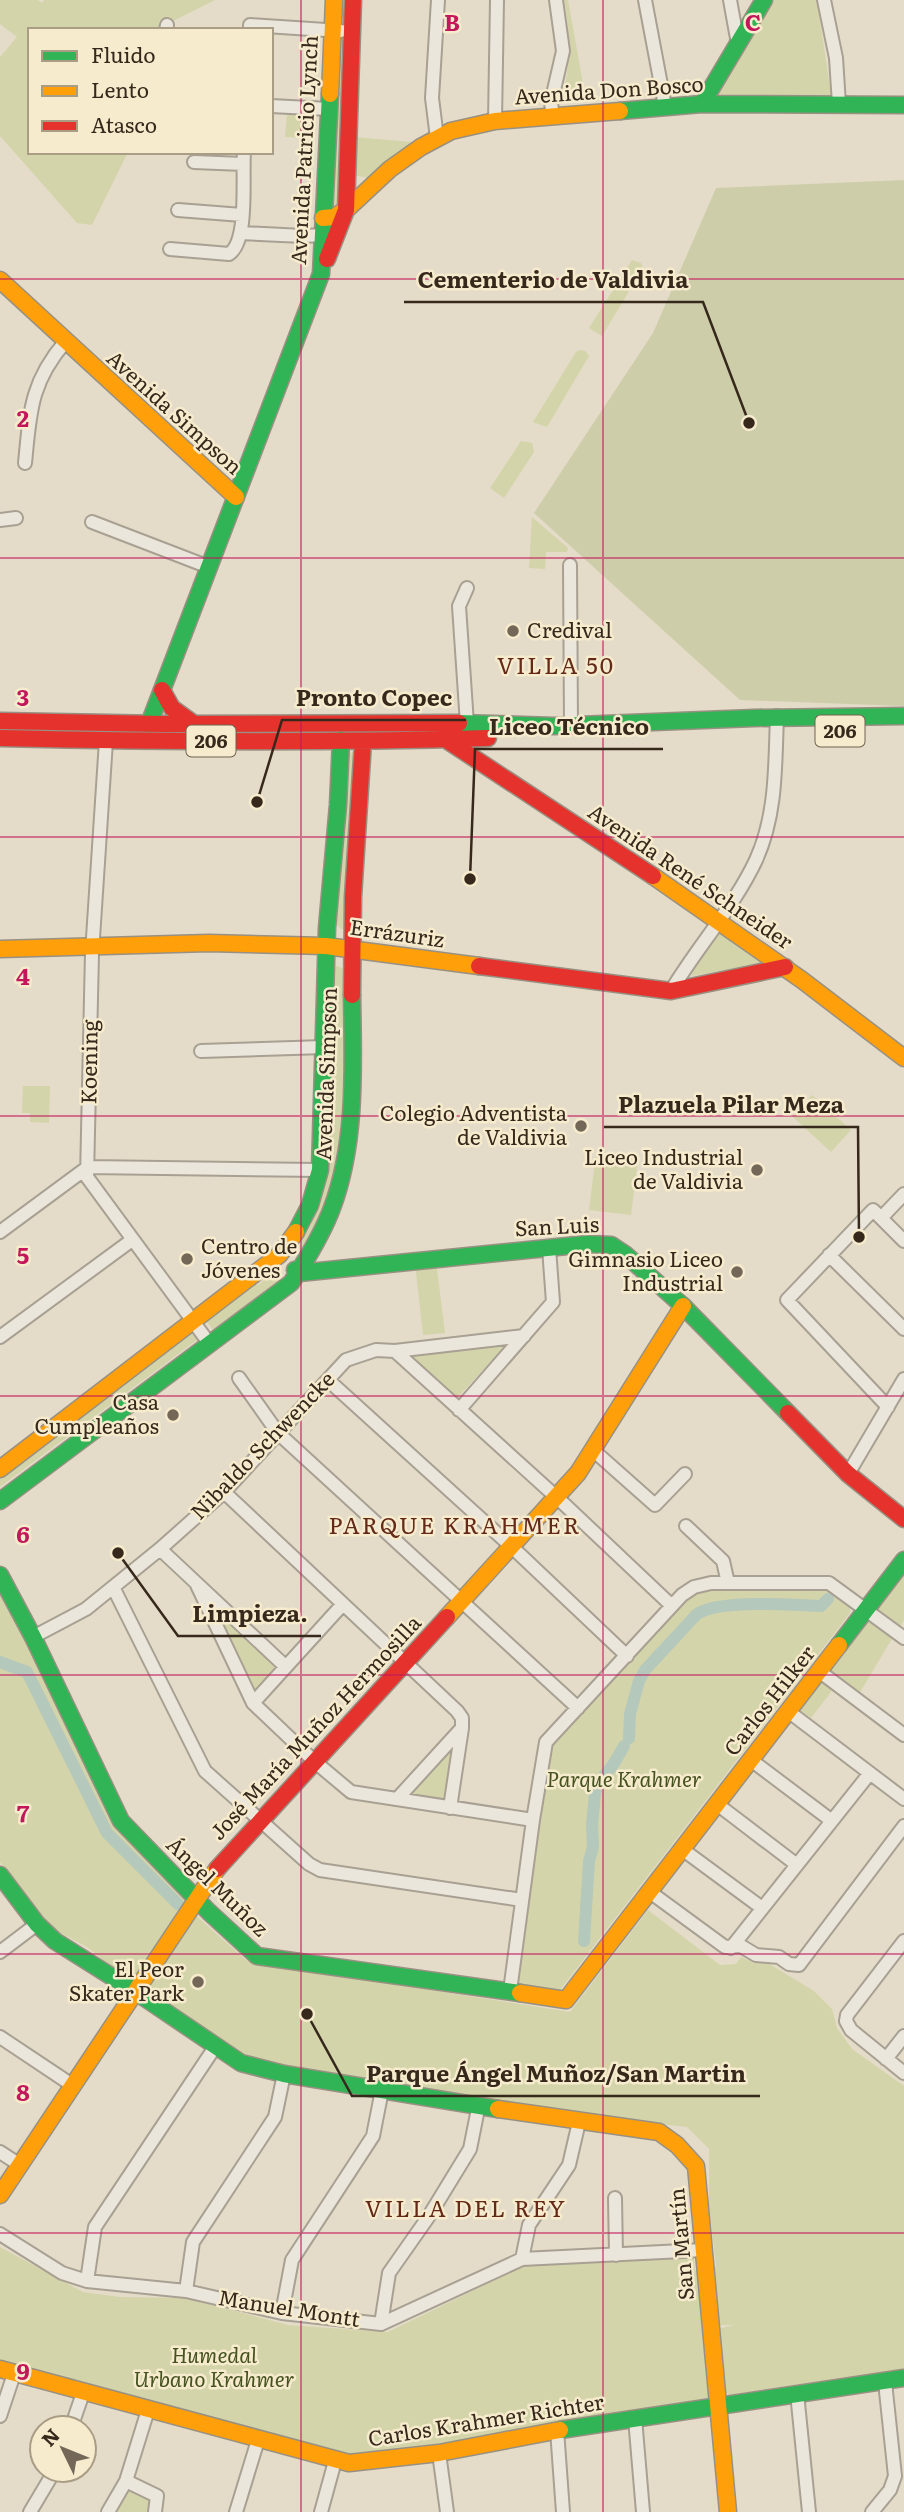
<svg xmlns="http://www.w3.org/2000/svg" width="904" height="2512" font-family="Literata,serif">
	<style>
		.green { fill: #d3d4aa }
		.cemetery { fill: #cdcdaa }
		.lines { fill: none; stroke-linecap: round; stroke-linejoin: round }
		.canal { stroke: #b5c8bc; stroke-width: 12 }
		.street-casing { stroke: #a8a092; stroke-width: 16 }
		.fast-casing { stroke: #989082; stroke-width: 19 }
		.slow-casing { stroke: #989082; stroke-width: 19 }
		.jam-casing { stroke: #989082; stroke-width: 19 }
		.street { stroke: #ebe6db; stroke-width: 12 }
		.fast { stroke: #30b455; stroke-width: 16 }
		.slow { stroke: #ff9f0a; stroke-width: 16 }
		.jam { stroke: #e5322d; stroke-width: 16 }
		.grid { fill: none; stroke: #c2185b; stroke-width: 2; stroke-opacity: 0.55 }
		.poi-dot { fill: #736758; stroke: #f6ebcd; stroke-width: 2.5 }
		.labels { text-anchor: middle; stroke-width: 5; stroke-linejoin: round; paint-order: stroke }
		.shield { fill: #f6ebcd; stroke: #706250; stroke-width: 2 }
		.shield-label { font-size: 19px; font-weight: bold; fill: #36281b }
		.street-label { font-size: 21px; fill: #36281b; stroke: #f6ebcd }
		.poi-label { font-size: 21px; fill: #36281b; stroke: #f6ebcd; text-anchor: end }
		.park-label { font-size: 21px; font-style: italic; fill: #465321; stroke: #f6ebcd }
		.neighbourhood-label { font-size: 23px; letter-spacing: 2px; fill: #642919; stroke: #f6ebcd }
		.grid-label { font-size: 23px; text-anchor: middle; font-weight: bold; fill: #c2185b; stroke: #f6ebcd; stroke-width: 5; stroke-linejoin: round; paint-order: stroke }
		.leader { fill: none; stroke: #36281b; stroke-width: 2.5 }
		.callout-dot { fill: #36281b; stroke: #f6ebcd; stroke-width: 2.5 }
		.callout-label { font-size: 23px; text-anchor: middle; font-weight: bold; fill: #36281b; stroke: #f6ebcd; stroke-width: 5; stroke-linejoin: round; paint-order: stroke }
	</style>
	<rect width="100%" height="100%" fill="#e4dcc8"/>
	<path class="green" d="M0,0H38L42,3L44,0H215L163,26V30H30V152H128L92,225L77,223L0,136V57L17,37L0,24Z
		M564,0H568L585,95L584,99L560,102C572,63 571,40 564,0Z
		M770,0H817L831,94L828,96L721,97L716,94Z
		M343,36L338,205L335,208L332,205L340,37Z
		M287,114L312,116L311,138L285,137Z
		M354,137L412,142L368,178L350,174Z
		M632,260L641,263L643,268L602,336L589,328Z
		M580,350L585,351L589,356L547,427L533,422L576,352Z
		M521,441L532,443L534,452L504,498L490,488Z
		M532,517L568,548L567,552H546L545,569L529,568Z
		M356,751L345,929H341L335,923L344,755Z
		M719,927L764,958V963L692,976L690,968Z
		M337,966L346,970L341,1155L318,1225L300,1251L299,1246L311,1224L320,1200L333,968Z
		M23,1086H50L49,1123L30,1122V1113H22Z
		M812,1095L851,1130L831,1152L793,1117Z
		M596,1154L638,1159L631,1215L589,1210Z
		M436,1261L445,1333L423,1335L415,1264Z
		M275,1272L281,1275V1279L213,1330L207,1322L209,1318L253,1284L258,1285Z
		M191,1332L198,1337L197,1340L0,1487V1475Z
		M502,1343L503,1348L456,1399L403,1354Z
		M904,1568V1620L899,1629L877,1612L878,1602Z
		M0,1583L118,1826L188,1902L185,1906L247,1961L570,2012L648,1910L720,1965L736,1964L741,1957L754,1963L766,1962L814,1991L832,2009L837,2028L852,2049L904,2086V2369C846,2379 787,2385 729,2395L723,2389L718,2329L734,2325H707L709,2401L437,2447L347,2459L0,2362V2247L83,2292L120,2297L186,2298L288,2325L388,2332L528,2264L694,2258L695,2271L716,2266L709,2207V2149L687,2127L615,2119L249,2060L110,1966L87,1947L59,1932L29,1905L30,1901L0,1862Z
		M824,1587L850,1603V1613L560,1990L522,1987L517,1979L551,1744L695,1590Z
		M215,1605L278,1664V1670L259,1693H252L212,1607Z
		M871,1620L893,1637L859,1694L832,1673V1663L863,1622Z
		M822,1679L834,1688L811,1718L798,1709Z
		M456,1743L447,1799L441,1804L406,1795Z
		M133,2487L151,2497L152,2512H112L126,2488Z"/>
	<path class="cemetery" d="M904,180V706L740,700L534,513L653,333L716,188Z"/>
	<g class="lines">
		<path class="canal" d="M0,1662L27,1672L107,1833L178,1904
			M629,1738L630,1714L639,1681L645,1670L697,1614C721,1599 790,1605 821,1606L828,1599
			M584,1941L589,1861L593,1847L592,1825L595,1793L598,1783L613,1765L624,1746"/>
		<defs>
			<path id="street" d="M645,0L665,106
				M730,0L738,44
				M824,0L836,58L839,104
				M166,30L167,25
				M250,30V25L341,31
				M271,106L329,109
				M553,116L551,103L563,51L556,0
				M495,121L497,0
				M437,138L432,98L438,0
				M194,162L243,164
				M178,210L242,215
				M241,233L303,236L323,235
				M170,249L229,254C249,241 242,177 244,152
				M25,463C30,413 30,383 65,342
				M0,520L16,518
				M92,522L209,567
				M570,565L571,725
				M467,724L459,606L467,588
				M106,741L92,953L87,1177L209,1343
				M671,991C697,947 734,907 756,860C777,814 775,764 777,716
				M201,1051L324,1047
				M881,1218L904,1194
				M0,1232L88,1167L320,1170
				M829,1255L904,1329
				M0,1337L132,1240
				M395,1351L564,1504L672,1606
				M239,1378L278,1433L578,1708
				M328,1380L512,1547L627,1656
				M888,1407L787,1300L873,1210L904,1241
				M459,1410L553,1302L549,1248
				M593,1450L655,1505L685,1474
				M848,1474L904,1379
				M224,1492L457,1711L462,1718V1728L450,1808
				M686,1526L723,1561L728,1583
				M160,1549L286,1667
				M197,1585L253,1703L314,1761L351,1792L533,1820
				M113,1587L205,1771L309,1864L320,1870L522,1900
				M33,1637L86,1609L160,1549L224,1492L346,1360L376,1350L395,1351L524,1336
				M819,1671L904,1735
				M253,1703L343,1604
				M788,1711L904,1799
				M751,1760L832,1821
				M398,1798L461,1729
				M717,1804L797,1865
				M682,1849L762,1908
				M650,1892L725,1947L741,1946L756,1955L779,1957L789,1964L799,1965L904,1826
				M904,1941L847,2015L846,2021L851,2030L904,2073
				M731,1948L870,1773
				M0,1952L37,1924
				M510,1991L533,1820L546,1742L682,1595L694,1587L711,1583H829L904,1638
				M0,2037L72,2085
				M886,2059L904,2036
				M0,2152L20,2165
				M615,2198L616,2255
				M0,2234L62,2273L87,2281L186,2291L282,2313L381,2324L522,2259L703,2250
				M522,2259L529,2225L569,2165L579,2122
				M87,2281L95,2227L215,2047
				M186,2291L193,2242L275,2117L284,2074
				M282,2313L292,2260L373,2136L382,2090
				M381,2324L389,2273L429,2216L470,2149L479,2104
				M797,2393L809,2512
				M0,2416L14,2374
				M635,2418L643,2512
				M71,2428L83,2393
				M557,2430L563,2512
				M439,2453L447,2512
				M126,2481L157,2496L155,2512
				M30,2512L55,2470
				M108,2512L126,2481L148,2410
				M236,2512L258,2440
				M321,2512L335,2461
				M872,2512L890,2490L895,2476L885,2382"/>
			<path id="fast" d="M702,104L764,0
				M620,111L702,104L904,105
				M459,723L554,726L754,718L904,716
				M149,724L321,274L330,94
				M296,1232L310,1205L320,1170L327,928L338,805L341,740
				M295,1270L299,1273L587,1244L611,1245L626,1255L683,1306L788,1413
				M0,1501L291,1283C307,1259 322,1235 332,1208C357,1141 353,1065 352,995
				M0,1575L33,1637L121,1821L209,1912L257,1956L520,1993
				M839,1645L904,1560
				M0,1875L37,1924L55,1941L136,1992L241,2063L284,2074L498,2109
				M560,2430L904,2378"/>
			<path id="slow" d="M330,94L334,0
				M323,218L334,217L346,210L390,169L421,147L451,131L495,121L620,111
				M0,280L236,497
				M653,876L802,980L904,1058
				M0,949L209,943L326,946L479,966
				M0,1469L279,1255L296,1232
				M447,1617L578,1473L683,1306
				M520,1993L566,2000L839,1645
				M498,2109L659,2132L677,2145L696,2166L728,2512
				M0,2195L217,1869
				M0,2369L349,2463L439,2453L560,2430"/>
			<path id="jam" d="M327,259L346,210L353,0
				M162,690L172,708L194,724
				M0,721L163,724L459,723
				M0,738C163,742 325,743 488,738
				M445,739L653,876
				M479,966L671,991L785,967
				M352,995L353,897L363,742
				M788,1413L848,1474L904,1519
				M217,1869L447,1617"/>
		</defs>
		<use href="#street" class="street-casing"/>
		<use href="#fast" class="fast-casing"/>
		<use href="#slow" class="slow-casing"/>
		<use href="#jam" class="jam-casing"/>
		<use href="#street" class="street"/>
		<use href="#fast" class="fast"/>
		<use href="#slow" class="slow"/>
		<use href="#jam" class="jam"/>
	</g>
	<path class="grid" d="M301,0V2512M603,0V2512M0,279H904M0,558H904M0,837H904M0,1116H904M0,1396H904M0,1675H904M0,1954H904M0,2233H904"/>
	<g class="poi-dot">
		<circle cx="513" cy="631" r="7"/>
		<circle cx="581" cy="1126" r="7"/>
		<circle cx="757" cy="1170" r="7"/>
		<circle cx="187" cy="1259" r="7"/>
		<circle cx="737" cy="1272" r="7"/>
		<circle cx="173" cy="1415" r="7"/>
		<circle cx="198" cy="1982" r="7"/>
	</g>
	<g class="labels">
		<g class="shield">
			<rect x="815.5" y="715.5" width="49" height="31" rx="5"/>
			<rect x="186.5" y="725.5" width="49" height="31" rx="5"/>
		</g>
		<g class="shield-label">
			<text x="840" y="738">206</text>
			<text x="211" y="748">206</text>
		</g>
		<g class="street-label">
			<text transform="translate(609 91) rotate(-4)" y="7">Avenida Don Bosco</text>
			<text transform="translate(305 150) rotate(-87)" y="7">Avenida Patricio Lynch</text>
			<text transform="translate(174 413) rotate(42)" y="7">Avenida Simpson</text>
			<text transform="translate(690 877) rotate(34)" y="7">Avenida René Schneider</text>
			<text transform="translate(397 934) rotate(8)" y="7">Errázuriz</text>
			<text transform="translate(90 1062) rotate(-89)" y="7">Koening</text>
			<text transform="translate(327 1074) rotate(-88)" y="7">Avenida Simpson</text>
			<text transform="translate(557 1227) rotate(-3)" y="7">San Luis</text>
			<text transform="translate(263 1446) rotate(-46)" y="7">Nibaldo Schwencke</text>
			<text transform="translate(770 1701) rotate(-52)" y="7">Carlos Hilker</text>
			<text transform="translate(316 1728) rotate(-47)" y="7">José María Muñoz Hermosilla</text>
			<text transform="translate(217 1887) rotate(44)" y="7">Ángel Muñoz</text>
			<text transform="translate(682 2244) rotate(-95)" y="7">San Martín</text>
			<text transform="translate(289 2309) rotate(9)" y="7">Manuel Montt</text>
			<text transform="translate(486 2421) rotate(-9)" y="7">Carlos Krahmer Richter</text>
		</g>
		<g class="poi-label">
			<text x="527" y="638" text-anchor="start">Credival</text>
			<text x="567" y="1121">Colegio Adventista<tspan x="567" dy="24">de Valdivia</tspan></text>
			<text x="743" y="1165">Liceo Industrial<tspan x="743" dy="24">de Valdivia</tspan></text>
			<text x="201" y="1254" text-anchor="start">Centro de<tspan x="201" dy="24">Jóvenes</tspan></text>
			<text x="723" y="1267">Gimnasio Liceo<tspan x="723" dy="24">Industrial</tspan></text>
			<text x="159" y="1410">Casa<tspan x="159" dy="24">Cumpleaños</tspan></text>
			<text x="184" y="1977">El Peor<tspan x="184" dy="24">Skater Park</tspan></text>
		</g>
		<g class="park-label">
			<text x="624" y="1787">Parque Krahmer</text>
			<text x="214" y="2363">Humedal<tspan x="214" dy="24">Urbano Krahmer</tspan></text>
		</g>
		<g class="neighbourhood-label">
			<text x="556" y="674">VILLA 50</text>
			<text x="455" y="1534">PARQUE KRAHMER</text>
			<text x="466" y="2217">VILLA DEL REY</text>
		</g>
	</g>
	<g class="grid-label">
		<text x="452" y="31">B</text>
		<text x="753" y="31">C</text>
		<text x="23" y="427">2</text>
		<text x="23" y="706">3</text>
		<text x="23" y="985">4</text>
		<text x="23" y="1264">5</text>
		<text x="23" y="1543">6</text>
		<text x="23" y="1822">7</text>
		<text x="23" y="2101">8</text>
		<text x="23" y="2380">9</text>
	</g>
	<path class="leader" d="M749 423L703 302H404M257 802L282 720H466M470 879L475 749H663M859 1237L858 1127H604M118 1553L178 1636H321M307 2014L352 2096H760"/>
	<g class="callout-dot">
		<circle cx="749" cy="423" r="7"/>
		<circle cx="257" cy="802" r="7"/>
		<circle cx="470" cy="879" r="7"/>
		<circle cx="859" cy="1237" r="7"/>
		<circle cx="118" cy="1553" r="7"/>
		<circle cx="307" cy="2014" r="7"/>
	</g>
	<g class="callout-label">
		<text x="553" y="288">Cementerio de Valdivia</text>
		<text x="374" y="706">Pronto Copec</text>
		<text x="569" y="735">Liceo Técnico</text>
		<text x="731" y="1113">Plazuela Pilar Meza</text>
		<text x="250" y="1622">Limpieza.</text>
		<text x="556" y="2082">Parque Ángel Muñoz/San Martin</text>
	</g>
	<rect x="28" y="28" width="245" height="126" fill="#f6ebcd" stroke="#a99d86" stroke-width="2"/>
	<rect x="42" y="51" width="35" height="10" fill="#30b455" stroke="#a99d86" stroke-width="2"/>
	<text x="91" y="63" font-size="21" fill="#36281b">Fluido</text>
	<rect x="42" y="86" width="35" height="10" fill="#ff9f0a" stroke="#a99d86" stroke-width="2"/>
	<text x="91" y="98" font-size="21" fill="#36281b">Lento</text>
	<rect x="42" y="121" width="35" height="10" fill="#e5322d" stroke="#a99d86" stroke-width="2"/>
	<text x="91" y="133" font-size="21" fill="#36281b">Atasco</text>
	<g transform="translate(63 2449) rotate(313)"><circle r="33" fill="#f6ebcd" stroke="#a99d86" stroke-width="2"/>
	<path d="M0-5L12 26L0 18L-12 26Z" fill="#736758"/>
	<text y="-10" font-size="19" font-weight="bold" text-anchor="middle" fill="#36281b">N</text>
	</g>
</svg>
